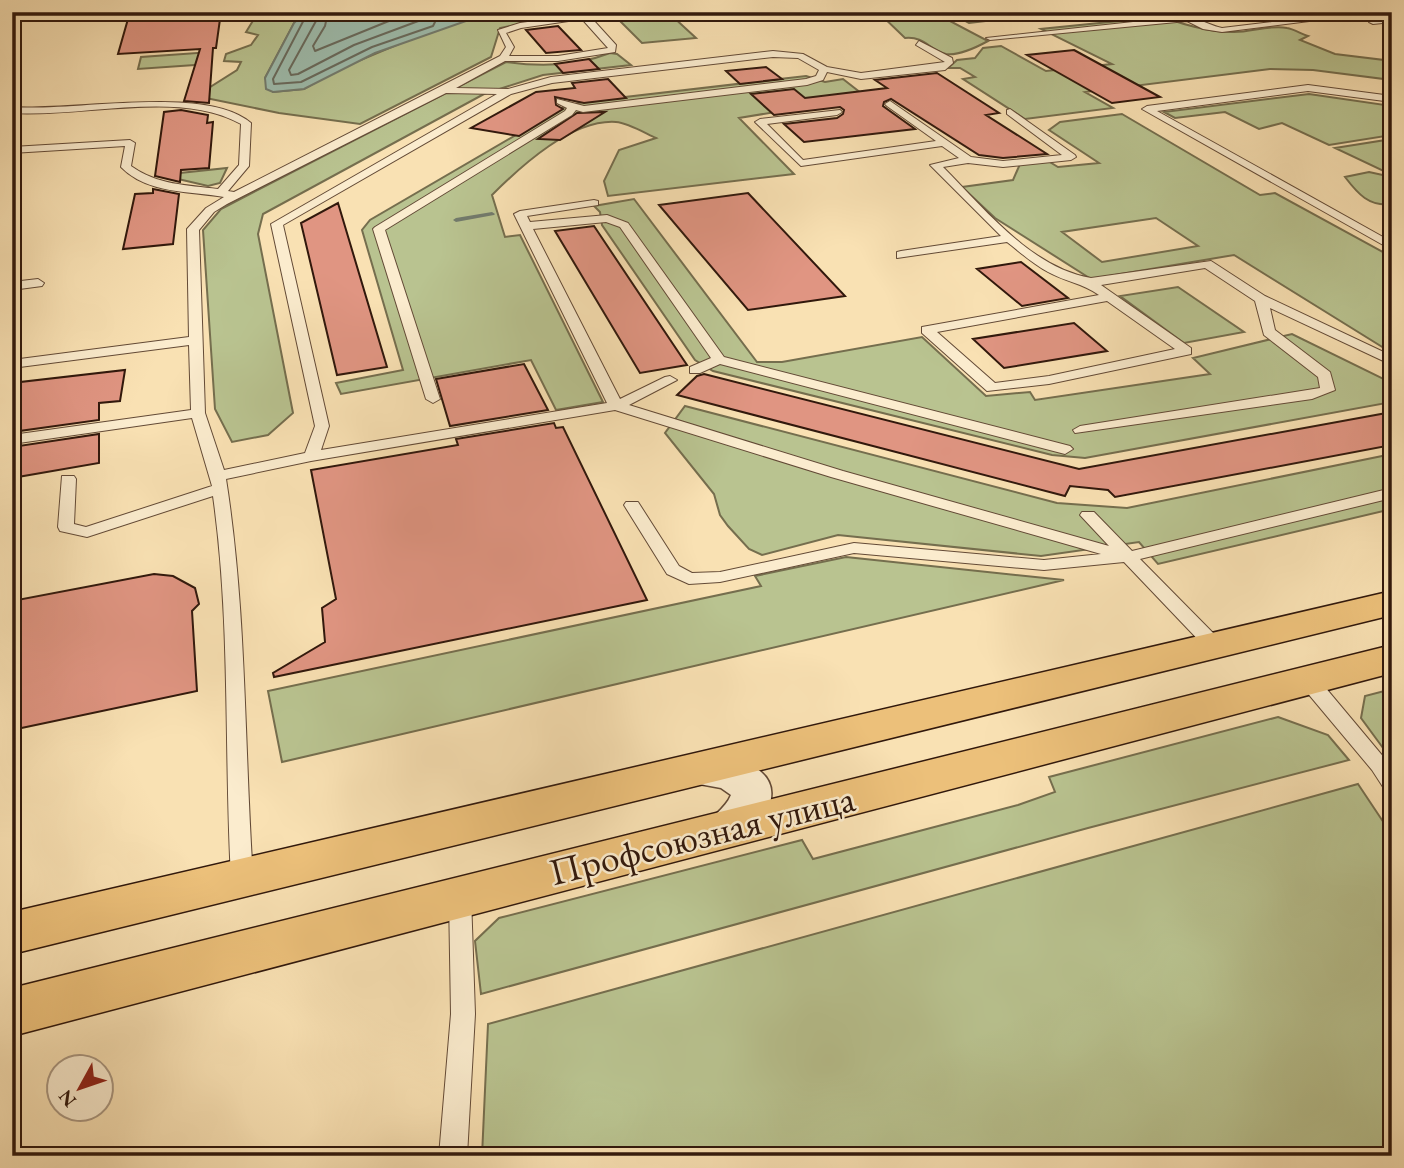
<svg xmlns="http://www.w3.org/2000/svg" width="1404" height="1168" font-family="'EB Garamond',serif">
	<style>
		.green { fill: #b9c390; stroke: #756e4e; stroke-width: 2; fill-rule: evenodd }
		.water { fill: #9ebdae; stroke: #727b6d; stroke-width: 2 }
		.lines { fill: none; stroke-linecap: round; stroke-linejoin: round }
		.shore { stroke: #686a5d; stroke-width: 2 }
		.stream { fill: #727b6d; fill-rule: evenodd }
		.building { fill: #e09582; stroke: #31180c; stroke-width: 2 }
		.lane-casing { stroke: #634a36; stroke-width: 2 }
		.street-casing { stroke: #634a36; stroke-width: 3 }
		.primary-casing { stroke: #31180c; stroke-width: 3 }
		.lane { fill: #fbecce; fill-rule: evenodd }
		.street { fill: #fbecce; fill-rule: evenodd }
		.primary { fill: #ecc07a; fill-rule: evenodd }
		.labels { text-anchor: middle; stroke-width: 5; stroke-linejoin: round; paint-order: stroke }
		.near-street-label { font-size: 38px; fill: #31180c; stroke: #fbecce }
	</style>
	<rect width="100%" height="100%" fill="#f9e1b3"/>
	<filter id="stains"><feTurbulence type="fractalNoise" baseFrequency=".00286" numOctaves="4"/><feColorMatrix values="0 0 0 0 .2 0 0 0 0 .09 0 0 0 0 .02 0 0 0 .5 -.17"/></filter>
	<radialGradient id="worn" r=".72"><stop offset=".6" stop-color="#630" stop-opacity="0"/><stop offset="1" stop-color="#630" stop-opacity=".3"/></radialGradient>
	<path class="green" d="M259,12H306L294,23L265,78L273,92L304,89L339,69L461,18L381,12H566L558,17L500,28L491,57L360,124L279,113L196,96L237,70L241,62L224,61L226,54L251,45L258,35L246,32L254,19L270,15L257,14Z
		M878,12H933L988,41C977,47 959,56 946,54C929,50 925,36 905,38Z
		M949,12H1064L969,23Z
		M1158,14C1178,24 1210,32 1232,32C1249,33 1271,24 1287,28C1294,29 1301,34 1308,36L1300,40L1335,54L1392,61V80L1313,70L1270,69L1085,92L1113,108L1025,119L963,79L975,77L960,68H948L957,60L975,58L983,48L1001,46L1046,71L1112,64L1041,29L1139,19L1136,16Z
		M671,15L696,38L642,43L619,20Z
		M211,52L209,64L138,69L141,57Z
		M610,53L617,54L631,65L543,75L484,94L263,214L258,234L293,413L268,435L232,442L215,409L203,230L221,209L506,62C540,67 577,66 610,53Z
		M806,76L825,82L843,79L866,97L739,118L794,174L608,196L604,181L619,150L656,138C645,133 628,123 616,122C572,119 521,166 492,195L505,237L520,235L603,402L556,410L531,360L341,394L336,383L403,370L362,230L370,220L564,107L582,102Z
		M1309,94L1392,106V135L1329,145L1282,123L1259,129L1225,112L1175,118L1164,112Z
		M1122,114L1260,195L1275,193L1392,257V353L1234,255L1091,279L995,218L962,187L1013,180L1020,164L1048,161L1058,167L1099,163L1049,130L1060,122ZM1156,218L1198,246L1102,262L1062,232Z
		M1392,139V175L1335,148Z
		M227,168L220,183L208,186L161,175Z
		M1369,172L1392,177V204C1369,207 1358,194 1345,177Z
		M634,199L757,362H782L922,337L986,396L1030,392L1035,400L1210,374L1193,358L1292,334L1392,383V402L1085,458L1052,455L713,371L695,360L602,225L600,212L594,206Z
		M1178,287L1244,332L1184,343L1120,296Z
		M685,406L1057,503L1127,508L1392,454V509L1158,564L1139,542L1041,556L838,535L762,555L749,549L728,526L720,515L714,494L665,433Z
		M846,557L1064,580L282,762L268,691L761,586L755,576Z
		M1392,689V746L1383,748L1361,718L1365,696Z
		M1278,717L1328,735L1349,760L1088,828L481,994L475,941L499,918L802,840L813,859L1018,805L1055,792L1049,777Z
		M1358,784L1392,835V1156H482L488,1024Z"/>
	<path class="water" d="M305,12C334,12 446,9 466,21L375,53L304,89L273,92L266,89L265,78L294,23Z"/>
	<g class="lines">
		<path class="shore" d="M308,12L273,79L274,84L301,82L372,47L433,26L435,22L432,12
			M317,12L316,21L289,70L291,75L298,74L354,45L421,20L423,12
			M328,12L325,26L313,46L315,51L411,12"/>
		<path class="stream" d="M492,212L495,214L494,215L456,222L453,220L456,218Z"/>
	</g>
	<path class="building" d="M130,12H221L216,48H213L209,103L184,101L200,49L118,54Z
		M558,26L581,50L546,53L526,30Z
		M1074,50L1160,97L1112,103L1027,55Z
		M589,59L599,69L563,73L555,64Z
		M766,67L782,79L740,84L726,71Z
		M937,73L999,113L986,115L1047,154L1003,158L979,155L891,99L884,102L883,106L915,129L804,142L784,124L837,118L843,114L844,110L840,107L774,115L751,94L794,89L805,98L887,88L875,80Z
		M608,79L626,98L584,103L555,97L556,105L563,109L519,136L471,128L536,92L575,88L572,83Z
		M181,110L208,115L207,123L213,122L209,168L181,170L180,182L155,176L164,112Z
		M605,112L560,140L538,139L577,113Z
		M153,189L179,194L173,244L123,249L135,194L153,193Z
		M748,193L845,296L748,310L659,205Z
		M338,203L387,367L337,375L301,223Z
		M594,226L687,365L640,373L555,231Z
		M1021,262L1068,298L1022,306L977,269Z
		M1074,323L1107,351L1004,368L973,339Z
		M524,364L548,410L450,426L436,379Z
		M125,370L120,401L99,403V420L12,432V383Z
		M704,374L1079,469L1392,412V445L1115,497L1108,490L1070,486L1065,496L677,395L697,376Z
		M554,423L556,428L563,427L647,600L274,677L273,673L325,642L322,608L336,599L311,470L458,445L456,439Z
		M99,434V463L12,478V447Z
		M154,574L173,576L195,588L199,604L192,611L197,691L12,730V601Z"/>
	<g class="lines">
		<defs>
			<path id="lane" d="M578,12H586L616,45L615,52L558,61H505L456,88L508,89L551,77L773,51L803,54L827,67L861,73L945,62L916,45L919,41L952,58L953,63L945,70L861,79L827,72L823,80L807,85L583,112L576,110L572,115L385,230L440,399L433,403L426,399L373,229L375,227L565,111L567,108L557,103V99L584,106L806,79L816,76L819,70L798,58L773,57L552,83L511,94L283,225L329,426L321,450L607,403L514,214L520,211L594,200L598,201V205L527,216L530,222L607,215L628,223L724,357L1070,446L1073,449L1065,454L720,364L700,373H690V367L711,358L620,227L606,222L533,229L620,399L665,377L670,376L677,380L629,405L843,471L1109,546L1080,515L1082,512H1094L1132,551L1392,488V498L1140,559L1221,641L1223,645L1214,651L1207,649L1124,562L1044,570L854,553L720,582L689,584L667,574L624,505L626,502H638L679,566L692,573L720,572L854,543L1044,560L1101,554L831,477L615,410L311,461L226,479C247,612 244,744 253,878L250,884L242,887L234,884L231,878C224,751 231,622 213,496L87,537L60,531L58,527L62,476H74L76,479L74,524L86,527L212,486L192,418L12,444V435L191,410L189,345L12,368V360L189,337L187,229L206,208L224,197C190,191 147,194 121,167L125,146L12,153V147L130,140L135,143L131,166C157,185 187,185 218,189L239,165L241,124C179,89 82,118 12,113V107C72,112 206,84 251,123L249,166L228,191L234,192L500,56L506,47L498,30L520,23L573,16L579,15ZM582,19L608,48L558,56H509L514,47L506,33L521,28ZM446,93L497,94L271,224L315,426L305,453L224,470L205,413L199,230L214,212L227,204Z
				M1170,12C1188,12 1204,24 1222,28L1354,12L1372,13L1222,32L1203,29L1187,21L990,40L986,38L1179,17Z
				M1392,18V22L1373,24L1369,22Z
				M1308,85L1392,96V102L1308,91L1157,111L1392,242V250L1142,109L1147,106Z
				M890,101L971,157L1003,161L1062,155L1007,114V110L1010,109L1075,155L1076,157L1071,160L1003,167L968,163L943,167C984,208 1031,268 1091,278L1211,261L1265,296L1392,356V365L1270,308L1275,330L1330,372L1335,390L1312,399L1075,433L1073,430L1080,426L1320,388L1318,377L1264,335L1255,301L1205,268L1101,285L1191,348V354L1049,384L987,391L922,333V327L1099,295C1082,283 1066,282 1048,272C1033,264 1020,252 1007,242L897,258V252L901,251L1001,236L930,165L959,158L942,146L801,166L755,122L760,119L840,110L842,112L837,115L767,124L803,160L936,141L887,106L885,104ZM1107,301L1175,349L1049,376L995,383L937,332Z
				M38,279L44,283L42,286L12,290V282Z
				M1307,673L1314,674L1386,760L1392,768V793L1385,790L1372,770L1300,684L1297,679L1300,674Z
				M460,888L468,891L471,897L475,1014L467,1156H439L451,1014L449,897L452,891Z"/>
			<path id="street" d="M698,755C717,756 741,758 757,769C784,787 768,818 749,834C742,839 734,846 725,846C720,847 713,843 709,842L702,830C710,816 725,810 731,795L721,788L683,781L677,770L683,759Z"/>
			<path id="primary" d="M1392,591V615L12,954V912Z
				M1392,645V673L12,1036V988Z"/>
		</defs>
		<use href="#lane" class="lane-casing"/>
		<use href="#street" class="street-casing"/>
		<use href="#primary" class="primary-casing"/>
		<use href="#lane" class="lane"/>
		<use href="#street" class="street"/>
		<use href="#primary" class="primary"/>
	</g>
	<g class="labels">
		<g class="near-street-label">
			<text transform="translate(702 835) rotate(-14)" y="13">Профсоюзная улица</text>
		</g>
	</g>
	<rect width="1404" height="1168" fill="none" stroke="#f9e1b3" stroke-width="42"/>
	<rect x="14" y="14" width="1376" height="1140" fill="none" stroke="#31180c" stroke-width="3.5"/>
	<rect x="21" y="21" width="1362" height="1126" fill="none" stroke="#31180c" stroke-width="2"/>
	<g transform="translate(80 1088) rotate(230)"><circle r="33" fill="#fbecce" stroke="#aa9780" stroke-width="2"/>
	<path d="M0-5L12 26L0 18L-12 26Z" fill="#8f2418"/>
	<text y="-10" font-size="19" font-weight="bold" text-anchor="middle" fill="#31180c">N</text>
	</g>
	<rect width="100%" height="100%" filter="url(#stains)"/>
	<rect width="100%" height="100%" fill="url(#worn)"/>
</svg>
